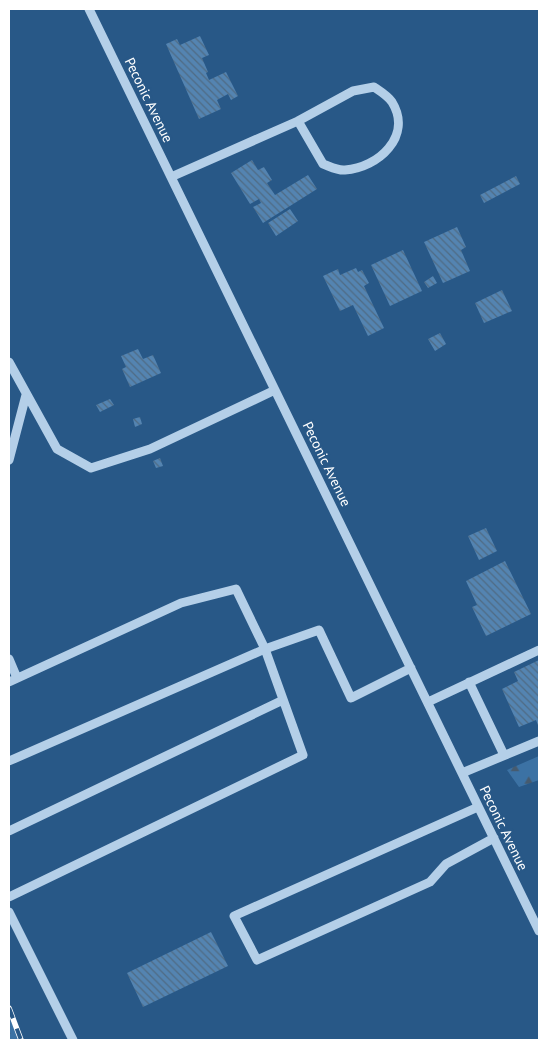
<svg xmlns="http://www.w3.org/2000/svg" width="548" height="1049" font-family="'PT Sans',sans-serif">
	<style>
		.forest { fill: url(#forest-firs) }
		.building { fill: url(#building-back-hatch) }
		.lines { fill: none; stroke-linecap: round; stroke-linejoin: round }
		.minor { stroke: #b4cfe8; stroke-width: 9 }
		.rail-casing { stroke: #fff; stroke-width: 5.5 }
		.rail { stroke: #285887; stroke-width: 4; stroke-dasharray: 11; stroke-linecap: butt }
		.labels { text-anchor: middle; stroke-width: 5; stroke-linejoin: round; paint-order: stroke }
		.street-label { font-size: 14px; fill: #fff; stroke: #285887 }
	</style>
	<defs>
		<pattern id="forest-firs" width="22" height="20" patternUnits="userSpaceOnUse" patternTransform="scale(1.25)"><rect width="22" height="20" fill="#3c72a4"/><path d="M5 1l3.5 6h-7zM16 11l3.5 6h-7z" fill="#465b6f"/></pattern>
		<pattern id="building-back-hatch" width="6" height="6" patternUnits="userSpaceOnUse" patternTransform="scale(1.25)"><rect width="6" height="6" fill="#5484b1"/><path d="M-1 5l2 2M0 0l6 6M5-1l2 2" fill="none" stroke="#506b84"/></pattern>
	</defs>
	<rect width="100%" height="100%" fill="#285887"/>
	<path class="forest" d="M539,756V780L519,787L507,770Z
		M9,1018L21,1040H9Z"/>
	<path class="building" d="M200,36L209,55L202,58L208,72L206,73L209,80L226,72L238,96L231,100L228,94L217,100L221,109L199,119L166,44L177,39L180,45Z
		M252,160L258,170L264,167L272,180L267,183L275,195L308,175L317,189L263,223L253,207L261,203L259,199L250,204L231,173Z
		M516,176L520,184L484,203L480,195Z
		M290,209L298,221L276,236L268,223Z
		M457,227L466,247L461,250L470,271L443,283L424,242Z
		M403,250L422,291L390,306L371,265Z
		M356,268L358,272L362,270L369,283L364,286L384,328L368,336L353,305L340,311L323,276L338,269L340,275Z
		M433,276L437,283L428,288L424,282Z
		M502,290L512,311L484,323L475,303Z
		M440,333L446,344L435,351L428,339Z
		M138,349L143,359L153,355L161,373L130,387L122,369L126,367L121,356Z
		M110,399L114,405L100,412L96,405Z
		M140,417L142,424L135,427L133,419Z
		M160,458L163,466L156,468L153,461Z
		M486,528L497,551L479,560L468,536Z
		M505,561L531,614L486,636L472,607L477,605L466,581Z
		M539,660V728L536,720L519,727L502,689L518,681L514,672Z
		M211,932L228,966L143,1007L127,973Z"/>
	<g class="lines">
		<path class="minor" d="M89,9L539,931
			M171,177L298,121L353,91L374,87C380,91 388,96 392,102C413,136 378,168 345,170C338,171 329,166 323,164L298,121
			M9,362L57,449L91,468L150,449L275,390
			M9,460L26,395
			M9,659L17,678
			M9,682L181,603L236,589L265,649L319,630L351,698L411,668
			M469,682L504,755
			M428,702L539,650
			M9,761L265,649L303,755L9,897
			M462,773L539,741
			M478,807L234,916L257,960L430,882L446,864L494,838
			M9,831L283,700
			M9,912L73,1040"/>
		<defs>
			<path id="rail" d="M9,1008L21,1040"/>
		</defs>
		<use href="#rail" class="rail-casing"/>
		<use href="#rail" class="rail"/>
	</g>
	<g class="labels">
		<g class="street-label">
			<text transform="translate(149 100) rotate(64)" y="5">Peconic Avenue</text>
			<text transform="translate(327 464) rotate(64)" y="5">Peconic Avenue</text>
			<text transform="translate(504 828) rotate(64)" y="5">Peconic Avenue</text>
		</g>
	</g>
	<rect width="548" height="1049" fill="none" stroke="#ffffff" stroke-width="20"/>
</svg>
